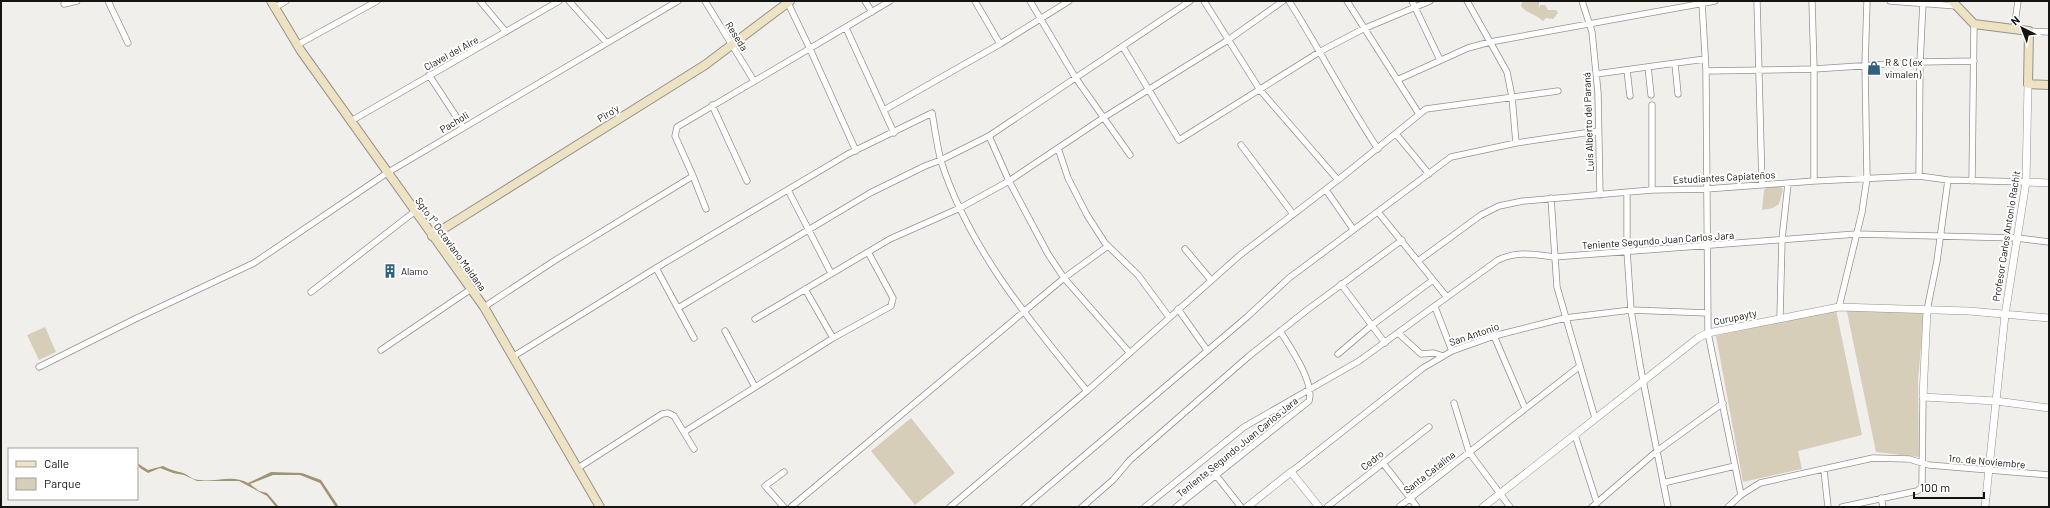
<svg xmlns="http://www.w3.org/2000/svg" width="2050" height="508" font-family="Barlow,sans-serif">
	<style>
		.green { fill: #d7ceb9 }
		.water { fill: #a09474 }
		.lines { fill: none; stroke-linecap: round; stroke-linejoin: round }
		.minor-casing { stroke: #95938f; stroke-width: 7 }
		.tertiary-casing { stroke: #95938f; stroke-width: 8 }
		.secondary-casing { stroke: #95938f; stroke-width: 10 }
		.minor { stroke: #fff; stroke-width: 5.5 }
		.tertiary { stroke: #fff; stroke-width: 7 }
		.secondary { stroke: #ede2c2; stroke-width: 8 }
		.labels { text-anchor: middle; stroke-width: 4; stroke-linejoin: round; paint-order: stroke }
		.street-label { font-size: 10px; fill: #141412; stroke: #fff }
		.poi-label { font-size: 10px; fill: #141412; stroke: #fff; text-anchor: start }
	</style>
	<rect width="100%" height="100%" fill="#f1efeb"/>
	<path class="green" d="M1523,1H1539V8L1540,5H1545L1548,10H1556L1558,13L1553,19L1546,18L1543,21C1536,14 1527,14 1521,6Z
		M1775,185L1781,186L1783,190L1779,204L1773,208L1762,210L1764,190L1768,186L1772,187Z
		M1846,307L1924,313L1918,381L1919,457L1876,452Z
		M1836,310L1862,435L1798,451L1802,469L1743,482L1716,336Z
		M45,327L56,352L39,360L27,335Z
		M911,418L955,473L915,505L871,451Z"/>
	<path class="water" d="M137,463L148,470L163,466C170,470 176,471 183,473C187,474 190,478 194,479C213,484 231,473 248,483L271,472L302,473L321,480L339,507L335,506L320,483L300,475H273L250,484L259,491L267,493L279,507H276L267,496L239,481H197L184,475L173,473L160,468L148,473L140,468Z"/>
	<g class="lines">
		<defs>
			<path id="minor" d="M108,1L128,43
				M480,1L506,32
				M569,1L606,42
				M705,1L754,81
				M787,1L810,49L856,151
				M865,1L872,12
				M975,1L1000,44
				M1030,1L1075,77L1130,155
				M1204,1L1260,90L1338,180
				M1289,1C1320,50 1346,101 1378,149
				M1347,1L1419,114
				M1412,1L1440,60
				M1467,1L1507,72L1512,97L1516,143
				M1582,1L1592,32L1598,93L1600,195
				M1757,1L1762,185
				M1812,1L1814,69V181
				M1890,1L1957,6
				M1702,3L1706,71L1708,333L1741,495
				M64,4L77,1
				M274,8L286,1
				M846,28L894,133
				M2014,30L2018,1
				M2029,31L2049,32
				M297,45L377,1
				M1123,47L1179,140L1321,51L1363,29L1430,1
				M1675,64L1678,94
				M1648,67L1651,95
				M1627,70L1630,96
				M1706,71L1814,69L1920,62L1974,61
				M1596,74L1705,59
				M429,75L463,127
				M1397,80L1468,48L1490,42L1715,1
				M712,105L747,181
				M1652,105V190
				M884,110L1000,44L1069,1
				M351,121L559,1
				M1396,134L1429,174
				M989,136L1009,181L1048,254L1064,278L1130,353
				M1241,145L1293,214
				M1058,148L1068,178L1087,215L1105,243L1138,275L1169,317
				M693,176L706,209
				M1919,176L1920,62L1923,3
				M1972,181L1974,24
				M788,190L831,273
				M1326,190L1353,229
				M1627,193V251L1631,310L1640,365L1668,507
				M1551,198L1557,287L1595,418
				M1378,212L1446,296
				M1185,249L1211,280
				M1418,261L1481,215L1499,206L1523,201L1652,190L1706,189L1814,181L1919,176L1948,180L2026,182
				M656,268L694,338
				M1341,284L1385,343
				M805,289L833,338
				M311,292L414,212
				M484,307L554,261L693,176L675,136L677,127L890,1
				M1435,307L1452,351
				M1839,307L1862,212L1867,178L1865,65L1867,1
				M678,308L870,193L925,166L941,160L989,136L1190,1
				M1178,309L1207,350
				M1927,310L1937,261L1948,180
				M1780,317L1782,239L1788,184
				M755,319L890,239L960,208L1009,181L1103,118L1228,40L1283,1
				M725,331L755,387
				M1398,333L1421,354L1434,353L1443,356
				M1494,336L1525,408
				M381,350L471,289
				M1338,354L1372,325L1433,280
				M514,356L656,268L848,154L932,113C935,129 937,146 941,161C969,249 1030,321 1087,391
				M39,367L135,319L254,263L387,173L678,1
				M1454,403L1469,452L1510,507
				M684,432L833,338L891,306L893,298L868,252
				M1575,435L1597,503
				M1383,463L1417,507
				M578,468L662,414L668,413L674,416L694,449
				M1824,470L1828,507
				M784,472L765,486L784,507
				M1291,472L1423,368L1452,351L1494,336L1565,318L1631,310L1708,313
				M1215,474L1241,507
				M1663,483L1735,466
				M1881,498L1883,507
				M791,507L1064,278L1108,246
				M950,507L1087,391L1240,255L1338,180L1426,109L1558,91
				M1024,507L1247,317L1289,278L1451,157L1516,143L1598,131
				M1082,507L1113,480L1130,460L1249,356L1307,310L1402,240
				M1145,507L1244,427L1359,361L1498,260C1518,251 1532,254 1554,257L1856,234L2017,238L2049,242
				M1176,507L1309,401C1315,383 1290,347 1280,331
				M1327,507L1429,427
				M1399,507L1580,366
				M1592,507L1657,451L1723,403
				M1728,507L1741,495L1760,483L1873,458L1909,459L1929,465L2049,475
				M1842,507L1917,491L1922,487L1923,397"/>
			<path id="tertiary" d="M2026,182L2049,183
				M1927,310L1923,397L1996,401L2049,408
				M1247,507L1291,472L1319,507
				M1483,507L1698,338L1708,333L1839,307L1969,311L2049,318
				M1985,507L2005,315L2026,182L2028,84"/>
			<path id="secondary" d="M271,1L301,51L484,307L600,507
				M1952,1L1974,24L2029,31L2028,84L2049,85
				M432,236L705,65L790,1"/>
		</defs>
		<use href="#minor" class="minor-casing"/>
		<use href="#tertiary" class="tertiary-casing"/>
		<use href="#secondary" class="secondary-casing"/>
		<use href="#minor" class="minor"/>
		<use href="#tertiary" class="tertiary"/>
		<use href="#secondary" class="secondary"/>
	</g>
	<defs>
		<symbol id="shop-bare" viewBox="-9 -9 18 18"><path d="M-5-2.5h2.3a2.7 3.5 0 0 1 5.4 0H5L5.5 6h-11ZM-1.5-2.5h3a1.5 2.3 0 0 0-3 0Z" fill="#30607f" stroke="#fff" stroke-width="2.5" paint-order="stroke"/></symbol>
		<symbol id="building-bare" viewBox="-9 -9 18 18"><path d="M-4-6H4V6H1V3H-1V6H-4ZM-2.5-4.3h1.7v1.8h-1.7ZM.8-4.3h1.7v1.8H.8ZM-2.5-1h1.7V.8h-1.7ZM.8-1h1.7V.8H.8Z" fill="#30607f" stroke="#fff" stroke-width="2.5" paint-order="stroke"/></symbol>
	</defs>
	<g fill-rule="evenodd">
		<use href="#shop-bare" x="1864" y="58" width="20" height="20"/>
		<use href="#building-bare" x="380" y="261" width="20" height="20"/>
	</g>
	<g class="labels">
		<g class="street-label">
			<text transform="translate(737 36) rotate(58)" y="4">Reseda</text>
			<text transform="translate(451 53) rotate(-29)" y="4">Clavel del Aire</text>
			<text transform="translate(608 113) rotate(-31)" y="4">Piro'y</text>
			<text transform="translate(454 122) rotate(-31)" y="4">Pacholi</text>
			<text transform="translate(1588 122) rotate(-92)" y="4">Luis Alberto del Paraná</text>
			<text transform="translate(1724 177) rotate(-3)" y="4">Estudiantes Capiateños</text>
			<text transform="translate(2006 236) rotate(-81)" y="4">Profesor Carlos Antonio Rachit</text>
			<text transform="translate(1658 240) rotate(-4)" y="4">Teniente Segundo Juan Carlos Jara</text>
			<text transform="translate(451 244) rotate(54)" y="4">Sgto 1° Octaviano Maidana</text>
			<text transform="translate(1735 317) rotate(-12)" y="4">Curupayty</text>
			<text transform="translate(1474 334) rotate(-19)" y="4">San Antonio</text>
			<text transform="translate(1237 447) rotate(-39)" y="4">Teniente Segundo Juan Carlos Jara</text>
			<text transform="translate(1372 460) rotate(-38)" y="4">Cedro</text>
			<text transform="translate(1987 461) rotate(5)" y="4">1ro. de Noviembre</text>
			<text transform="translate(1429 472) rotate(-38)" y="4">Santa Catalina</text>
		</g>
		<g class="poi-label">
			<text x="1885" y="66">R &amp; C (ex<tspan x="1885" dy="12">vimalen)</tspan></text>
			<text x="401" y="275">Alamo</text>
		</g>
	</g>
	<rect width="2050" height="508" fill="none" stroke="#141412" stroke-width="4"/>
	<rect x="8" y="448" width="130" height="52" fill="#ffffff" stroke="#a1a1a0"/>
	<rect x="16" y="461" width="20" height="6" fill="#ede2c2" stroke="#a1a1a0"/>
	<text x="44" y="468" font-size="12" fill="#141412">Calle</text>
	<rect x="16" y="478" width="20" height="12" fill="#d7ceb9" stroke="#a1a1a0"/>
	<text x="44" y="488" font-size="12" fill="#141412">Parque</text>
	<g transform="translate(2022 28) rotate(318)" stroke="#ffffff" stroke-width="3" paint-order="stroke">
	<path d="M0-3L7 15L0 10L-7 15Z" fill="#141412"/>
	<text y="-6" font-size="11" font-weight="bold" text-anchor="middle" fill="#141412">N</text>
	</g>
	<path d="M1914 492v6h70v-6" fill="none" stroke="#141412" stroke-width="2"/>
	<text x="1920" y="492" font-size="12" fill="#141412" stroke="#ffffff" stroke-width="3" paint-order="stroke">100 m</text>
</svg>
